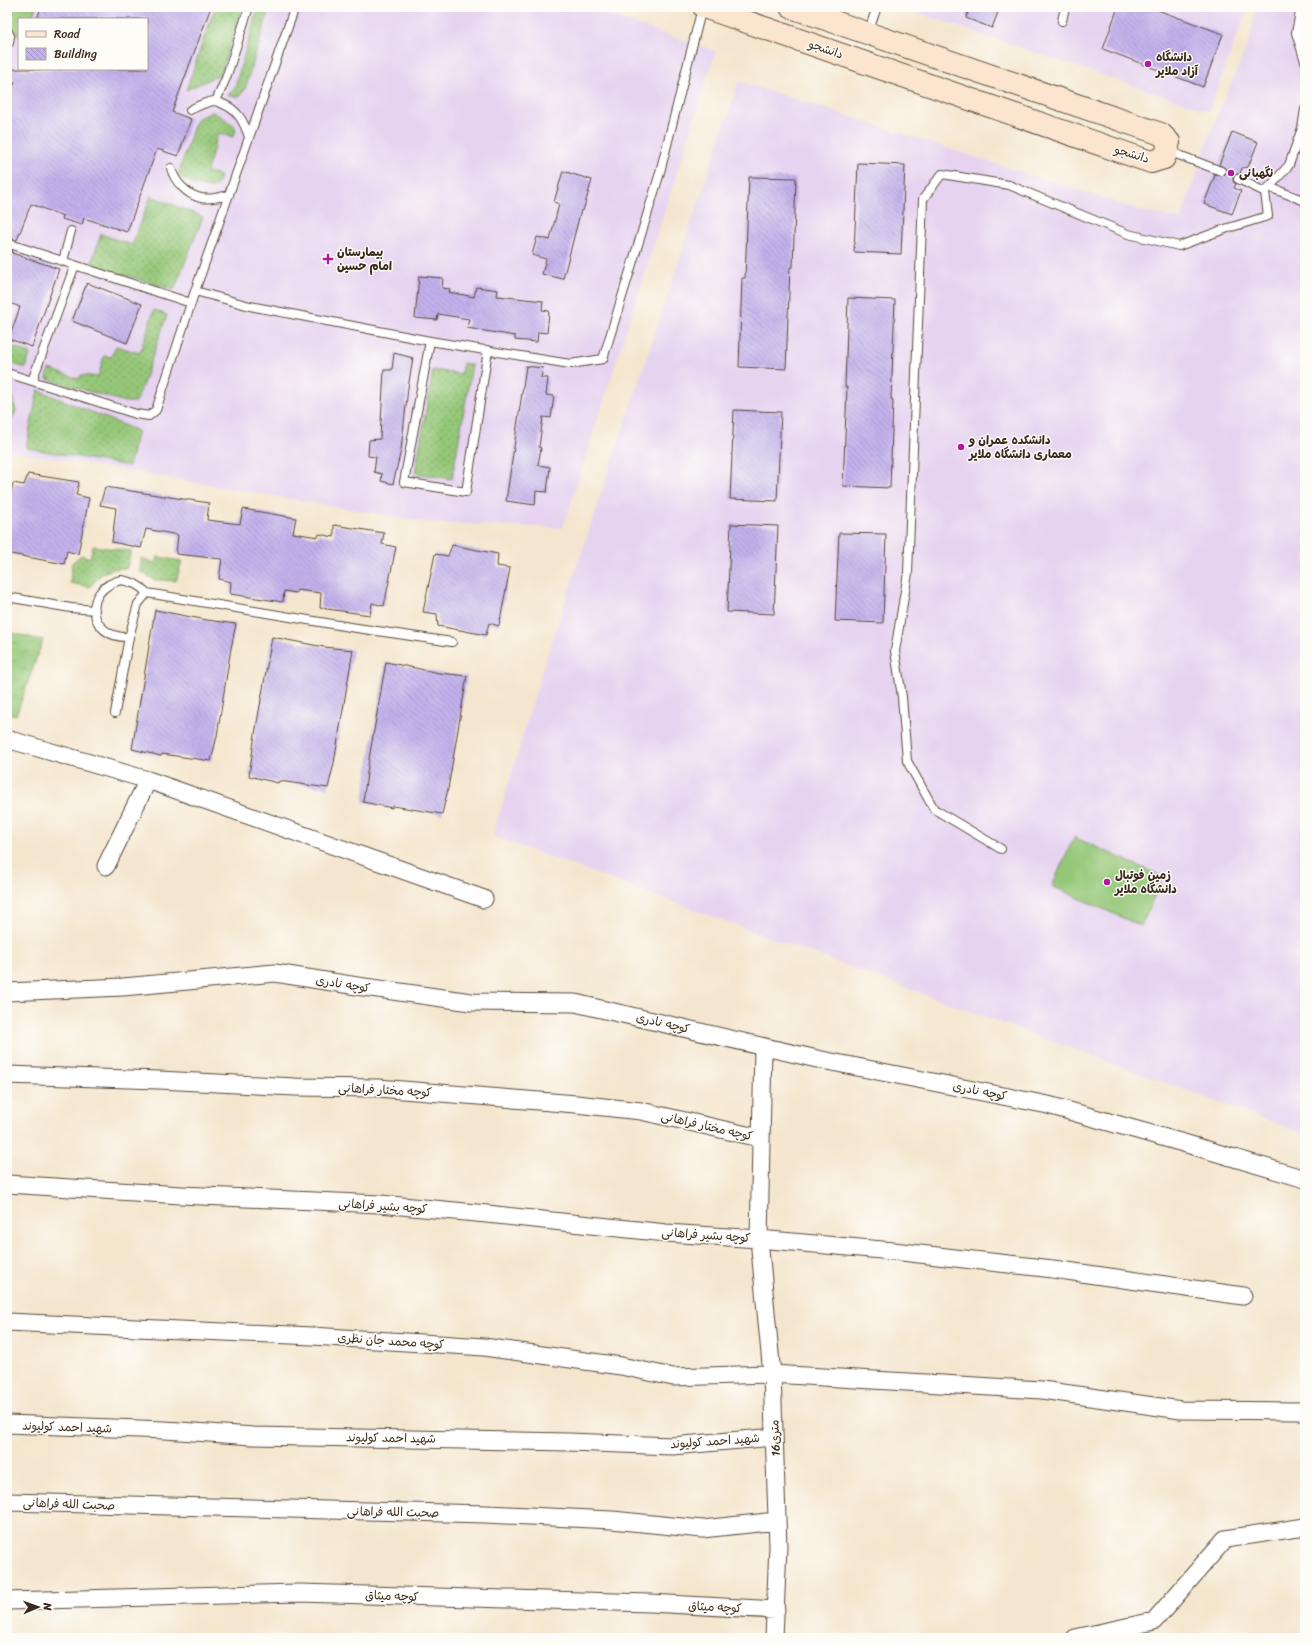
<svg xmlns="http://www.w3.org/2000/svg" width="1312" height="1645" font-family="Sriracha,'Playpen Sans Arabic',sans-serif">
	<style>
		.built { fill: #e6d3f0; fill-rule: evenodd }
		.grass { fill: url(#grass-dots); stroke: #68784b }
		.park { fill: url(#park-crowns); stroke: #68784b }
		.pitch { fill: #95c778; stroke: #68784b }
		.building { fill: url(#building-back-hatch) }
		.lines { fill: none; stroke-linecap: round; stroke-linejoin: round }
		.lane-casing { stroke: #574638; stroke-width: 10 }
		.street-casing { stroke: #574638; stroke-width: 19 }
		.secondary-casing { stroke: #574638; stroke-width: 24 }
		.lane { stroke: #fff; stroke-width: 8 }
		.street { stroke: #fff; stroke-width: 17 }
		.secondary { stroke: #fbe5cf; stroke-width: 22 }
		.poi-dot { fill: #b5179e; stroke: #fdfcf7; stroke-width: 1.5 }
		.labels { text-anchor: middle; stroke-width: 3; stroke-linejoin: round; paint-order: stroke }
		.street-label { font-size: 12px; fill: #3b2a1e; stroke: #fdfcf7 }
		.poi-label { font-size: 12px; font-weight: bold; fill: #3b2a1e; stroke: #fdfcf7; text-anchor: start }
	</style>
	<defs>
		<pattern id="grass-dots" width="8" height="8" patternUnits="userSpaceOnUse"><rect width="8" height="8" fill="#95c778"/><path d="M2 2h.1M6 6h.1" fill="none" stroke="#7ba262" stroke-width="1.8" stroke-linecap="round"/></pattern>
		<pattern id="park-crowns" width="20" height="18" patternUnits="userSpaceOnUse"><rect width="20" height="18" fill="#95c778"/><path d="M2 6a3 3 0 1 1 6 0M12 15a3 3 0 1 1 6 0" fill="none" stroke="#7ba262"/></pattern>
		<pattern id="building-back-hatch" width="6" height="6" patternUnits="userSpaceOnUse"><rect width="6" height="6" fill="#c2b1ec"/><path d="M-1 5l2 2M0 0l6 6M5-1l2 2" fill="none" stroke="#9f90bf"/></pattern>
	</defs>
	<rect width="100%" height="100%" fill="#fdfcf7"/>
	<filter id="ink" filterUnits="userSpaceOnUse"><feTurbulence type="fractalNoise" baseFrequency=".025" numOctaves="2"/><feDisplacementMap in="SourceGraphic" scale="8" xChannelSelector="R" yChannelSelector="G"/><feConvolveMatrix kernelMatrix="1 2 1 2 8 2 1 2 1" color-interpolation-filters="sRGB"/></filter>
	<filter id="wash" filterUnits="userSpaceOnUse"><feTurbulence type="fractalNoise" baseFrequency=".012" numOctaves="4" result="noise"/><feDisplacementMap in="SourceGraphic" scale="16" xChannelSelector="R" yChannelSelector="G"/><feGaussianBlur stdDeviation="0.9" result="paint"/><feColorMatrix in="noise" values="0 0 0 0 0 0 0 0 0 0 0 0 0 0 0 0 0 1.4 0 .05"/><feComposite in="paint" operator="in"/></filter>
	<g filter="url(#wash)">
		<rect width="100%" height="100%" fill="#f4e6ce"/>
		<path class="built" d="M7,7H584L716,51L563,528L430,523L7,450ZM19,19H147V69H19Z
			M900,7H1248L1209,111Z
			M1256,7H1305V1134L493,836L541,674L739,81L1142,211L1181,219L1212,128L1250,39Z"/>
		<path class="grass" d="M7,7H36L32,19H19V37L7,17Z
			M215,7H242L221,74L186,90Z
			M258,7H270L245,89L239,97L228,95L235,87Z
			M213,112L234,125L236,131L233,137L218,133L207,171L220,176L218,183L214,188C200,187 190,184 178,175L196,119Z
			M151,196L203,217L174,290L91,265L101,234L132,245Z
			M154,310L167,315L139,395L135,402H125L47,379L49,369L79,379L81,375L98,377L104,356L111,357L116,346L140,353Z
			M7,345L30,353L26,368L7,362Z
			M463,363L472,365L452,479L415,473L433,370L461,374Z
			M7,386L10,387L16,411L7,428Z
			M38,390L138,431L129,466L26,448Z
			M93,546L131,551L127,568C106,569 103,571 90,587L70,583L72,563L81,555L90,558Z
			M158,557L182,561L176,581L154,580L140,571L141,558L155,563Z"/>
		<path class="park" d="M7,632L43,640L16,715L7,713Z"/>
		<path class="pitch" d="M1074,837L1163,877L1141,926L1052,886Z"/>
		<g id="blocks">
			<path class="building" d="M41,7H211L172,112L191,119L178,156L157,149L127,232L84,218L82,225L62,219L63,216L31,204L17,240L7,238V104L15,82L7,80V69H147V19H37Z
				M970,7H1000L992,28L966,18Z
				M1118,7H1149L1223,34L1203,87L1103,49Z
				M1232,132L1258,142L1248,167L1242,168L1240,174H1235L1233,177V182L1236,184L1234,188L1241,191L1232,214L1204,204L1215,175L1222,176L1226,173L1225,168L1219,165Z
				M858,163L905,165L901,254L854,252Z
				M563,171L592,180L583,211L581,210L563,279L542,274L546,259L532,255L537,237L550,240L559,204L554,202Z
				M749,177L796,178L793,267H790L786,369L739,367L742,278H745Z
				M7,249L13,251L12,253L59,269L32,347L9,339L20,307L7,302Z
				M419,276L443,278L442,288L450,289L449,292L474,297L476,287L498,290L497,296L543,301L542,310L549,311L547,333L538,332L537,342L515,340V336L467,328L469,319L438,314L437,320L415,318Z
				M87,283L142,304L127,343L72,321Z
				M848,298L895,300L891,399L893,400L890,488L843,486L847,387H845Z
				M394,353L413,358L408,388L401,450L393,484L381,481L382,474L374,472L376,457L368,456L369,440L380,439L384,370H392Z
				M526,366L543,368L541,378H548L546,395L554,396L551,418L543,417L539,447L541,448L538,465L550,467L547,492L536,491L535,505L506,501Z
				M734,410L781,412L777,501L730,499Z
				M28,474L79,482L76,495L89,498L78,554L67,551L64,564L11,554V544L7,543V510L13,483L24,485Z
				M105,487L209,503L207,520L240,524L243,509L296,518L293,533L318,537L319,534L334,537V525L384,533L382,544L396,547L384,606L372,603L370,615L320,608L321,593L297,590L296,593L284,591L283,602L230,594L231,582L219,579L222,559L176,554L178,535L146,529L141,548L112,542L116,508L100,505Z
				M731,524L778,526L774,614L727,612Z
				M839,533L886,534L883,623L835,621Z
				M452,545L498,554L497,566L510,568L499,626L489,623L486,635L438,626L437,614L423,612L435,554L448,556Z
				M155,610L207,620L236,624L231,648L217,736L211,761L162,754L161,756L132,749Z
				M272,637L324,647L353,650L334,763L328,788L279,781L278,783L249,776L255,734Z
				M386,662L439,673L467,676L448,789L442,814L393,806L392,808L363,802L369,759Z"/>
		</g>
	</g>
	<g filter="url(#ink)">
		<use href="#blocks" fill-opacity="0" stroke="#574638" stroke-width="1"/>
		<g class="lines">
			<defs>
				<path id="lane" d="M1301,7L1296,33L1305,61
					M1062,21L1065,7
					M7,30L10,36L9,43
					M868,33L877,7
					M216,101L226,78L249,7
					M190,110C198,106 205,102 214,101C217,101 219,102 223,104C238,110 244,122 249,137
					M1168,151L1221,171
					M171,168C174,181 187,195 201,198C210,200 220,197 229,195
					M1238,179L1265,192
					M1269,187L1305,201
					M7,243L191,303
					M63,261L71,231
					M195,291L250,306L430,341L570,364L603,359L659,176L702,8
					M430,341L404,482L466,492L488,350
					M7,373L136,414L149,416L156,410L195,291L295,7
					M32,381L75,265
					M121,580C133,582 139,585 147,593L138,604L129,637C88,639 81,589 121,580Z
					M147,593L350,627L452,642
					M7,597L71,608L95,610
					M115,713L129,637
					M1001,849L934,809L907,761L902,697L895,651L908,573L923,199L942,174L1009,185L1128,234L1179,246L1225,229L1268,216L1265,192L1289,165L1302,128L1305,109"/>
				<path id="street" d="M7,739L148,780L484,899
					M106,866L148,780
					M7,992L123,987L275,973L357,986L471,1002L575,1003L817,1059L1048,1105L1187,1144L1305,1179
					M763,1047L759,1239L772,1374L778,1546L774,1638
					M7,1075L159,1080L295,1087L378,1088L576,1104L641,1111L760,1138
					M7,1184L181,1195L380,1204L487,1214L666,1233L759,1239L893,1251L1053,1269L1243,1296
					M7,1322L312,1336L484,1347L621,1366L673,1377L772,1374L1042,1390L1181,1410L1305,1411
					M7,1424L165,1430L253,1436L569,1442L672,1446L774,1437
					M7,1502L486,1514L612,1520L702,1529L777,1521
					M7,1601L299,1593L650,1603L776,1610
					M1075,1638L1154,1621L1225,1539L1305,1527"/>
				<path id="secondary" d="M704,7L1151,162L1164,158L1167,151L1169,142L1161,134L791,7"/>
			</defs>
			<use href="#lane" class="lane-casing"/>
			<use href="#street" class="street-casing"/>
			<use href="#secondary" class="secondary-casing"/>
			<use href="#lane" class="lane"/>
			<use href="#street" class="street"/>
			<use href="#secondary" class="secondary"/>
		</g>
	</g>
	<g class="poi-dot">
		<circle cx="1148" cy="64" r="4"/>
		<circle cx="1231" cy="173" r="4"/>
		<path d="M326 253h4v4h4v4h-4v4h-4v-4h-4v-4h4z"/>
		<circle cx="961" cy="447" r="4"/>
		<circle cx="1107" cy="882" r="4"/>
	</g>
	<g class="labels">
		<g class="street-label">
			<text transform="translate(826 49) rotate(19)" y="4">دانشجو</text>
			<text transform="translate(1132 154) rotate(17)" y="4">دانشجو</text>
			<text transform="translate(343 984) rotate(9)" y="4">کوچه نادری</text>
			<text transform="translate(663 1023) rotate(13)" y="4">کوچه نادری</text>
			<text transform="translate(385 1090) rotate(3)" y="4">کوچه مختار فراهانی</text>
			<text transform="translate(980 1091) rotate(11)" y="4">کوچه نادری</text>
			<text transform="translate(707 1126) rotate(13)" y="4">کوچه مختار فراهانی</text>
			<text transform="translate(383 1206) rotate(4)" y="4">کوچه بشیر فراهانی</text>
			<text transform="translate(706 1235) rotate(4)" y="4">کوچه بشیر فراهانی</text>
			<text transform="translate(391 1341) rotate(4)" y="4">کوچه محمد جان نظری</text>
			<text transform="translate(67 1427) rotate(2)" y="4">شهید احمد کولیوند</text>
			<text transform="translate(391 1438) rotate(1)" y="4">شهید احمد کولیوند</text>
			<text transform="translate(775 1438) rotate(-92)" y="4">16متری</text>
			<text transform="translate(715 1441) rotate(-4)" y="4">شهید احمد کولیوند</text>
			<text transform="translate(69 1504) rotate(2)" y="4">صحبت الله فراهانی</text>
			<text transform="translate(393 1512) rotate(1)" y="4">صحبت الله فراهانی</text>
			<text transform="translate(392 1596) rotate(2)" y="4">کوچه میثاق</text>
			<text transform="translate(715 1607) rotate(3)" y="4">کوچه میثاق</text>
		</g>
		<g class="poi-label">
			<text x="1156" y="61">دانشگاه<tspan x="1156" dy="14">آزاد ملایر</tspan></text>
			<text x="1239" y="177">نگهبانی</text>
			<text x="337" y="256">بیمارستان<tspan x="337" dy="14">امام حسین</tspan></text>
			<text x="969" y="444">دانشکده عمران و<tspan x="969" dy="14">معماری دانشگاه ملایر</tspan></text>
			<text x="1115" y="879">زمین فوتبال<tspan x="1115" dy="14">دانشگاه ملایر</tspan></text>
		</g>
	</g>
	<rect width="1312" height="1645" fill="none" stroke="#fdfcf7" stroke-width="24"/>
	<rect x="18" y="18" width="130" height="52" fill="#fdfcf7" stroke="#afa8a0"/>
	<rect x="26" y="31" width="20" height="6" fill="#fbe5cf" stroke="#afa8a0"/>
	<text x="54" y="38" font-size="12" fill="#3b2a1e">Road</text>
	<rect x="26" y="48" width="20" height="12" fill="url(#building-back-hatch)" stroke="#afa8a0"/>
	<text x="54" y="58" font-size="12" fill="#3b2a1e">Building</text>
	<g transform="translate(38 1607) rotate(88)" stroke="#fdfcf7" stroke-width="3" paint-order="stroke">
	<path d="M0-3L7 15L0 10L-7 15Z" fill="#3b2a1e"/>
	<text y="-6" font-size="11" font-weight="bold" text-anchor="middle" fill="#3b2a1e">N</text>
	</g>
</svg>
